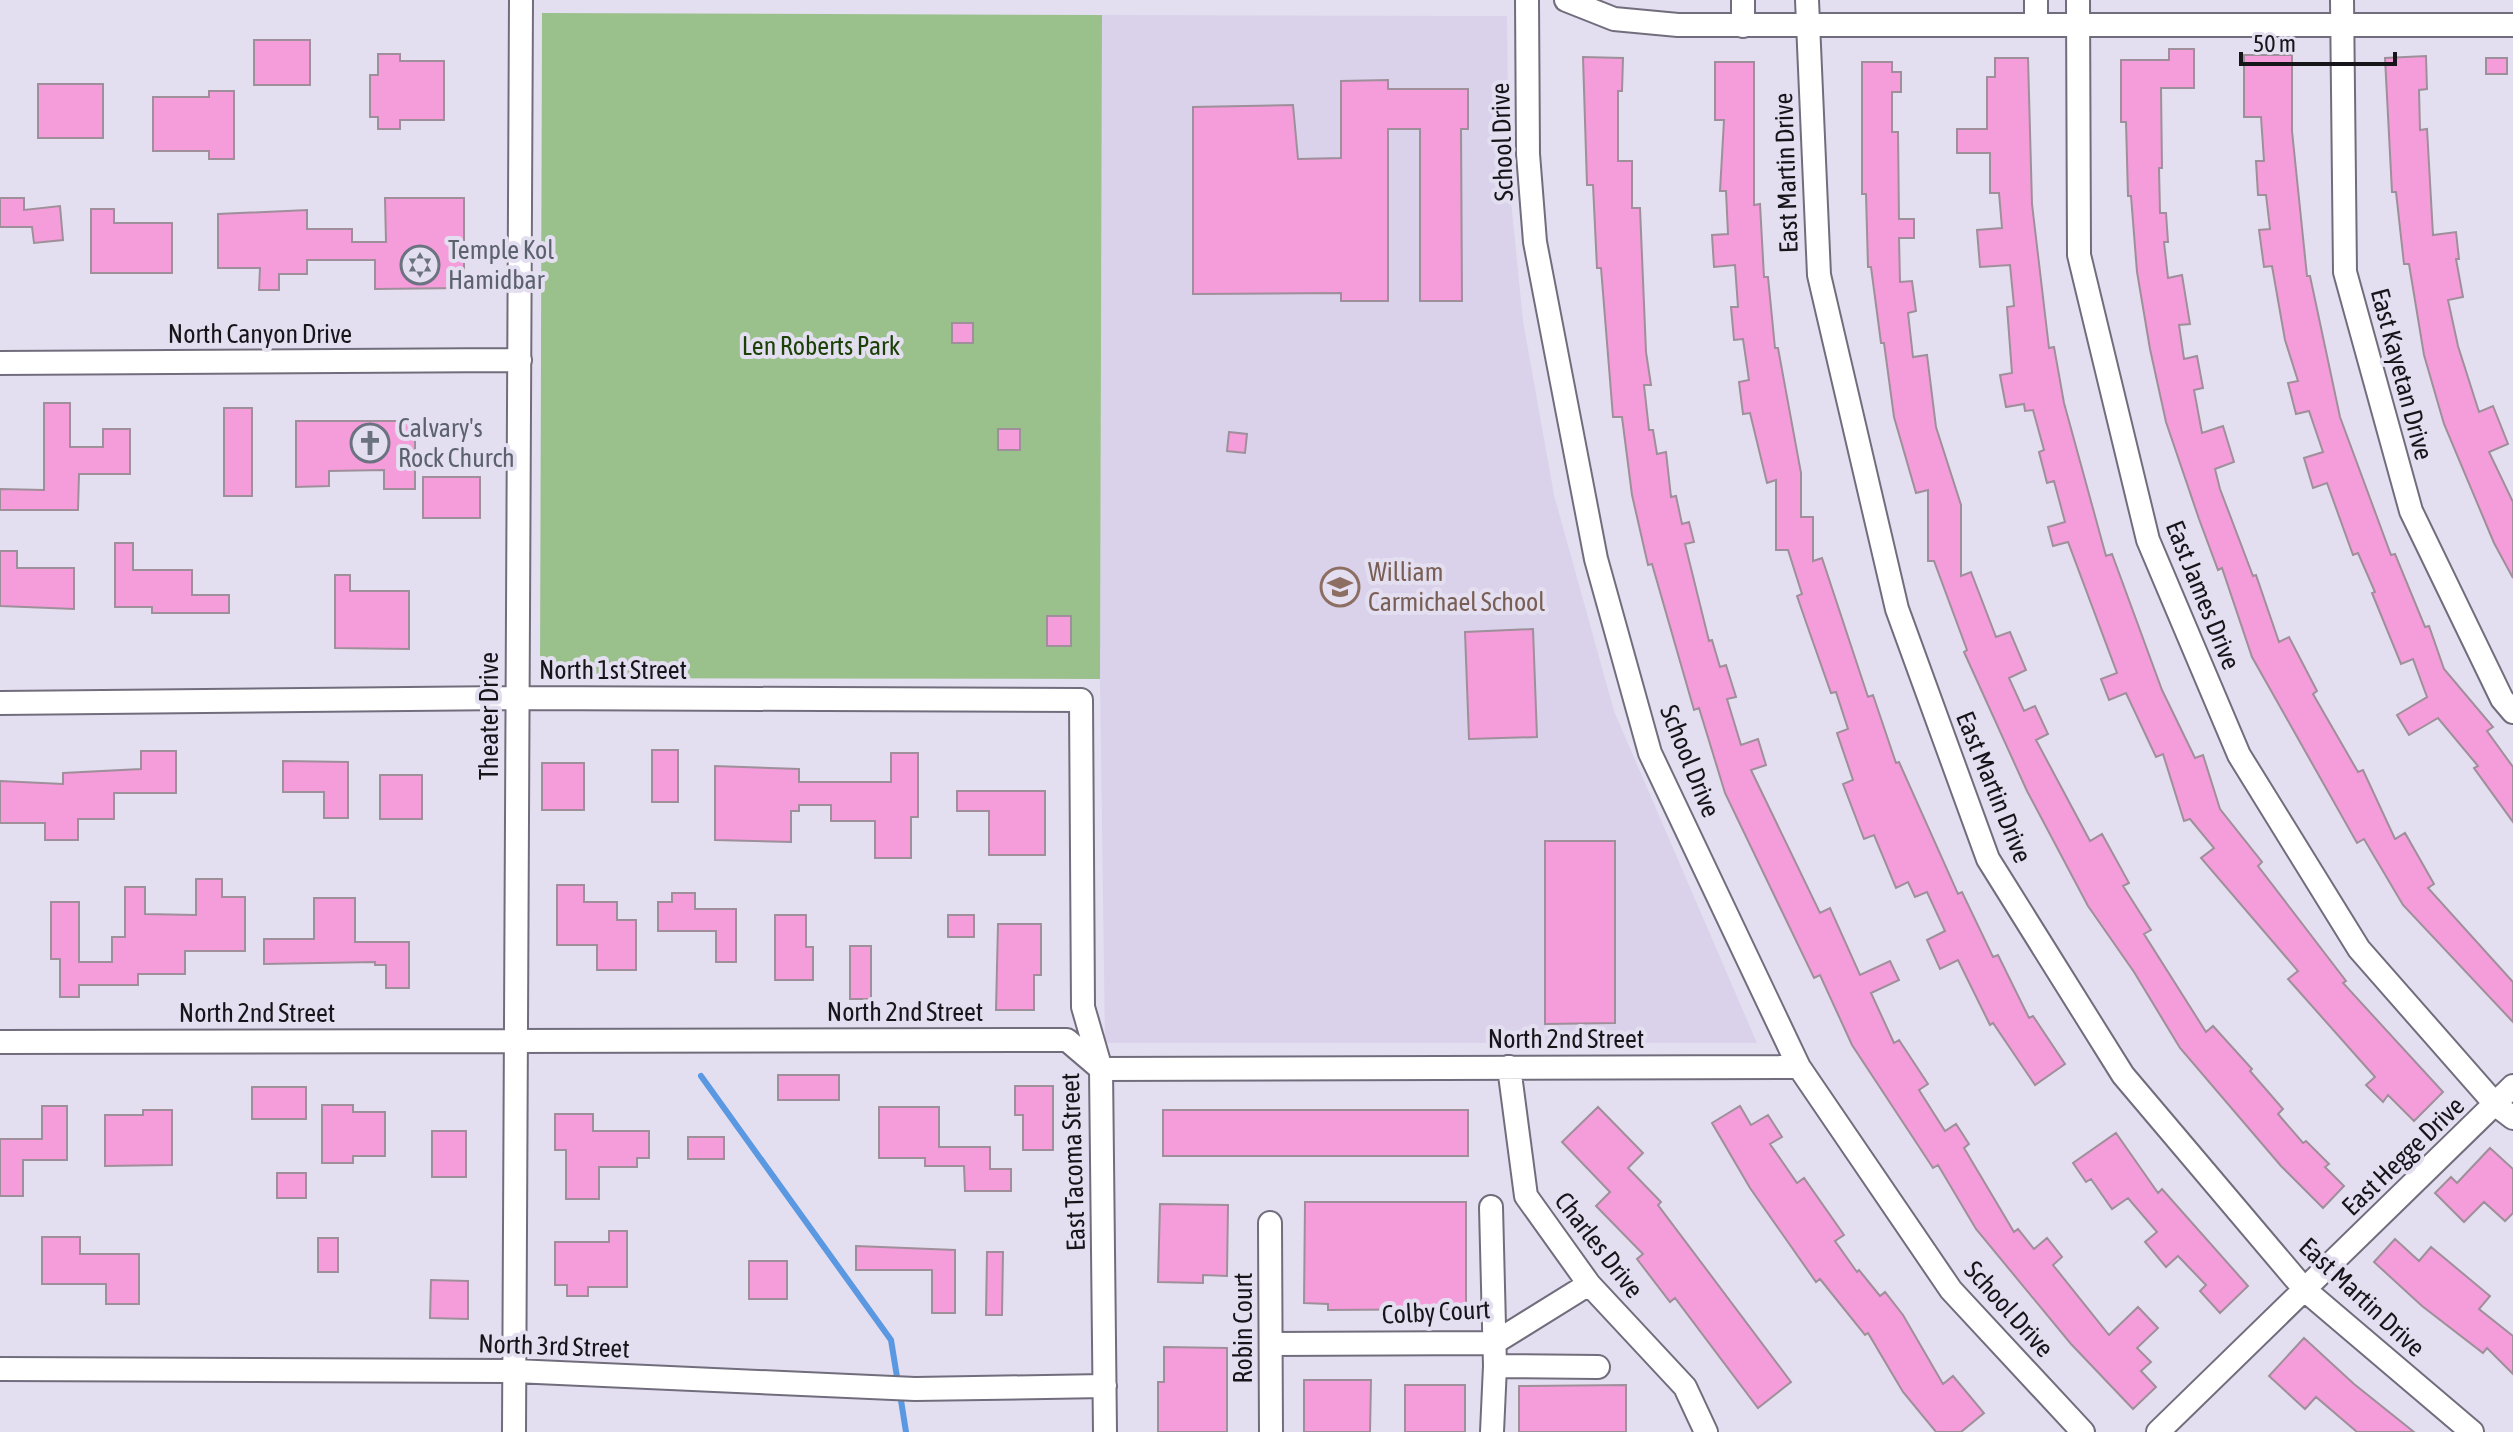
<svg xmlns="http://www.w3.org/2000/svg" width="2513" height="1432" font-family="'Asap Condensed',sans-serif">
	<style>
		.built { fill: #d9d2ea }
		.green { fill: #9ac08c }
		.lines { fill: none; stroke-linecap: round; stroke-linejoin: round }
		.stream { stroke: #5b98e2; stroke-width: 6 }
		.building { fill: #f49dda; stroke: #9f8f9a; stroke-width: 2 }
		.minor-casing { stroke: #726d7c; stroke-width: 26 }
		.minor { stroke: #fff; stroke-width: 22 }
		.labels { text-anchor: middle; stroke-width: 8; stroke-linejoin: round; paint-order: stroke }
		.street-label { font-size: 26px; fill: #16151a; stroke: #e4dff0 }
		.worship-label { font-size: 26px; fill: #5b616d; stroke: #e4dff0; text-anchor: start }
		.park-label { font-size: 26px; fill: #1b4107; stroke: #e4dff0 }
		.education-label { font-size: 26px; fill: #785e54; stroke: #e4dff0; text-anchor: start }
	</style>
	<rect width="100%" height="100%" fill="#e4dff0"/>
	<path class="built" d="M1102,15L1507,16L1509,181L1523,321L1554,495L1614,711L1757,1043H1105L1100,679Z"/>
	<path class="green" d="M542,13L1102,15L1100,679L540,678Z"/>
	<g class="lines">
		<path class="stream" d="M701,1076L891,1340L898,1383
			M900,1394L906,1432"/>
	</g>
	<path class="building" d="M254,40H310V85H254Z
		M2169,49H2194V88H2161L2162,168H2159L2160,213H2166L2168,242H2164L2168,278L2182,275L2190,324L2179,325L2184,359L2197,356L2203,388L2194,390L2202,433L2223,426L2234,462L2215,469L2220,489L2253,576L2256,575L2279,642L2289,637L2317,691L2313,694L2358,772L2363,770L2395,839L2405,833L2434,884L2428,888L2513,982V1022L2403,905L2364,839L2357,843L2252,657L2222,568L2218,570L2199,519L2166,422L2150,349L2137,272L2131,196H2128L2126,122H2121V60H2169Z
		M378,54H400V61H444V120H400V129H378V117H370V75H378Z
		M2244,55H2292V131L2307,276H2310L2340,417L2391,555L2395,554L2425,627L2429,626L2444,669L2493,727L2487,731L2513,767V822L2474,768L2478,766L2438,718L2409,735L2397,715L2427,697L2413,659L2401,664L2372,593L2375,592L2358,553L2353,555L2327,483L2313,488L2304,458L2323,452L2309,411L2296,414L2288,383L2298,381L2285,340L2272,266L2264,267L2259,230L2270,229L2266,195H2258L2256,161H2264L2261,117H2244Z
		M2426,56L2427,89L2419,90L2420,130L2427,129L2433,235L2456,232L2459,259H2456L2463,297L2448,300L2458,346L2479,412L2493,406L2508,444L2489,452L2513,502V578L2494,543L2444,424L2424,355L2409,264H2404L2396,192H2392L2385,58Z
		M1583,57L1623,58L1622,91H1618V161H1632V208H1640L1646,352L1651,385H1644L1649,430H1653L1657,454L1666,452L1671,497L1676,496L1682,524L1689,522L1694,542L1685,544L1709,641L1712,640L1720,667L1726,665L1736,697L1727,699L1741,745L1758,739L1766,765L1751,770L1820,913L1830,908L1860,975L1890,961L1899,980L1871,993L1894,1043L1899,1040L1928,1084L1919,1090L1945,1131L1956,1124L1969,1144L1964,1148L2014,1232L2018,1229L2034,1249L2047,1238L2062,1257L2053,1265L2109,1335L2138,1307L2158,1328L2137,1348L2151,1362L2141,1371L2156,1387L2133,1409L2071,1344L1976,1229L1938,1165L1933,1168L1852,1045L1820,975L1814,978L1725,793L1699,708L1694,710L1652,564L1648,565L1632,495L1622,417H1613L1601,268H1597L1593,185H1587Z
		M1995,58H2028L2032,204L2049,348L2054,347L2064,403L2106,556L2112,554L2162,690L2195,758L2203,755L2220,809L2262,862L2258,866L2346,981L2343,983L2443,1092L2414,1121L2388,1095L2383,1102L2366,1085L2375,1077L2288,979L2298,971L2201,858L2214,848L2190,819L2184,821L2163,754L2156,757L2126,693L2109,700L2101,679L2117,673L2068,542L2053,546L2048,527L2065,522L2054,481L2047,483L2039,452L2044,450L2033,410L2025,411L2024,404L2006,407L2000,375L2012,373L2007,307L2014,306L2010,265L1980,267L1977,230L2002,228L1999,193H1990V153H1957V129H1987V77H1995Z
		M2486,58H2507V74H2486Z
		M1715,62H1754V205L1760,204L1764,277H1768L1775,348H1778L1801,473V517H1813V561L1822,558L1868,697L1873,695L1896,763L1899,762L1958,894L1962,892L1993,957L1998,955L2029,1018L2033,1016L2065,1064L2035,1085L1993,1023L1990,1025L1958,960L1940,969L1927,940L1945,931L1927,892L1915,897L1908,882L1896,888L1874,835L1864,839L1843,784L1853,780L1837,733L1848,729L1836,692L1831,693L1807,625L1797,596L1802,594L1788,550H1776V480L1767,483L1750,413L1743,414L1739,382L1749,380L1743,339L1734,340L1731,307H1738L1735,265L1714,267L1712,235L1728,234L1726,191H1720L1724,120H1715Z
		M1862,62H1892V72H1901V92H1892V132H1898L1899,219H1914V238H1899L1900,282L1912,281L1916,311L1908,313L1913,357L1927,355L1936,427L1961,505V576L1971,572L1996,637L2010,632L2026,670L2009,678L2024,711L2035,706L2048,734L2036,740L2090,841L2102,834L2129,883L2123,886L2151,930L2144,934L2206,1032L2213,1026L2252,1069L2250,1071L2283,1109L2278,1114L2303,1143L2306,1141L2329,1164L2325,1167L2344,1186L2323,1208L2281,1166L2180,1048L2134,972L2088,906L2027,791L1964,652L1967,650L1934,561H1928V490L1916,493L1894,417L1884,343H1881L1871,267H1868L1866,194H1862Z
		M1388,80V89H1468V129H1461L1462,301H1420V129H1388V301H1341V293L1193,294V107L1293,105L1298,159L1341,158V81Z
		M38,84H103V138H38Z
		M209,91H234V159H209V151H153V97H209Z
		M0,198H24V210L60,206L63,240L34,243L32,227H0Z
		M385,198H464V288L375,289V260H307V274H279V290H259L260,268H218V214L307,210V229H352V242H386Z
		M91,209H114V223H172V273H91Z
		M952,323H973V343H952Z
		M44,403H70V447H103V429H130V474H79L78,510H0V489L44,490Z
		M224,408H252V496H224Z
		M296,421H415V489H384V470L329,471V486L296,487Z
		M998,429H1020V450H998Z
		M1229,432L1247,434L1245,453L1227,451Z
		M423,477H480V518H423Z
		M115,543H133V570H192V595H229V613H152V607H115Z
		M0,551H17V568H74V609L0,606Z
		M335,575H350V591H409V649L335,648Z
		M1047,616H1071V646H1047Z
		M1533,629L1537,737L1469,739L1465,632Z
		M652,750H678V802H652Z
		M141,751H176V793H114V819H78V840H45V823H0V781L63,784V773L141,769Z
		M891,753H918V817H911V858H875V821H831V805H799V811H791V842L715,840V766L799,769V782H891Z
		M283,761L348,762V818H324V792H283Z
		M542,763H584V810H542Z
		M380,775H422V819H380Z
		M957,791H1045V855H989V811H957Z
		M1545,841H1615V1023L1545,1024Z
		M196,879H222V897H245V951H185V974H138V985H79V997H60V959H51V902H79V962H112V937H125V887H145V914L196,915Z
		M557,885H584V902H617V920H636V970H597V945H557Z
		M672,893H695V909H736V962H716V931H658V902H672Z
		M314,898H355V942H409V988H386V965H375V962L264,964V939H314Z
		M775,915H806V947H813V980H775Z
		M948,915H974V937H948Z
		M998,924H1041V975H1034V1010H996Z
		M850,946H871V999H850Z
		M778,1075H839V1100H778Z
		M1015,1086H1053V1150H1023V1115H1015Z
		M252,1087H306V1119H252Z
		M322,1105H353V1112H385V1156H353V1163H322Z
		M42,1106H67V1160H23V1196H0V1139H42Z
		M1740,1106L1751,1125L1768,1115L1782,1137L1770,1144L1797,1183L1804,1178L1844,1235L1835,1241L1857,1272L1859,1270L1880,1296L1885,1292L1903,1315L1943,1384L1953,1376L1984,1413L1961,1432H1936L1903,1392L1868,1333L1865,1335L1820,1279L1816,1282L1750,1188L1712,1123Z
		M879,1107H939V1147H990V1169H1011V1191H965L964,1166H925V1158H879Z
		M1598,1107L1643,1153L1628,1168L1661,1202L1658,1205L1791,1382L1758,1408L1675,1298L1670,1302L1637,1259L1643,1254L1596,1206L1610,1192L1562,1142Z
		M143,1110H172V1165L105,1166V1115H143Z
		M1163,1110H1468V1156H1163Z
		M555,1114H593V1131H649V1158H637V1167H599V1199H566V1150H555Z
		M432,1131H466V1177H432Z
		M2116,1133L2158,1193L2162,1189L2248,1286L2220,1313L2200,1291L2206,1285L2178,1256L2166,1267L2145,1242L2157,1232L2128,1198L2112,1209L2091,1179L2086,1182L2073,1163Z
		M688,1137H724V1159H688Z
		M2490,1148L2513,1169V1213L2505,1221L2484,1202L2464,1222L2435,1193L2451,1177L2457,1183Z
		M277,1173H306V1198H277Z
		M1305,1202H1466V1309L1328,1310V1304L1304,1303Z
		M1160,1204L1228,1205L1227,1276L1203,1275V1283L1158,1282Z
		M609,1231H627V1287H588V1296H567V1285H555V1242H609Z
		M42,1237H80V1254H139V1304H106V1284H42Z
		M318,1238H338V1272H318Z
		M2395,1239L2419,1261L2431,1247L2490,1296L2479,1309L2513,1336V1374L2487,1348L2483,1353L2422,1306L2374,1262Z
		M856,1246L955,1250V1313H932V1270H856Z
		M987,1252H1003L1002,1315H986Z
		M749,1261H787V1299H749Z
		M431,1280L468,1281V1319L430,1318Z
		M2304,1338L2354,1384L2414,1432H2357L2316,1397L2305,1409L2269,1376Z
		M1164,1347L1227,1348V1432H1158V1382H1164Z
		M1304,1380H1371L1370,1432H1304Z
		M1405,1385H1465V1432H1405Z
		M1626,1385V1432H1519V1386Z"/>
	<g class="lines">
		<defs>
			<path id="minor" d="M1527,0L1528,154L1535,242L1596,559L1650,753L1799,1067L1951,1290L2083,1432
				M1566,0L1614,19L1678,25H2513
				M1743,0V26
				M1807,0L1819,275L1897,609L1988,859L2123,1075L2305,1290L2472,1432
				M2036,0V23
				M2078,0L2079,255L2148,540L2239,755L2359,949L2496,1105L2513,1118
				M2342,0L2345,272L2411,511L2502,699L2513,712
				M0,363L520,360
				M0,703L517,698L1081,700L1083,1007L1101,1069L1105,1432
				M0,1042L1067,1040L1101,1069L1799,1067
				M1509,1067L1526,1196L1589,1284L1685,1387L1706,1432
				M1491,1207L1495,1366L1492,1432
				M1270,1223L1271,1432
				M1271,1344L1494,1343L1589,1284
				M1495,1366L1598,1367
				M0,1369L515,1371L915,1389L1105,1386
				M514,1432L521,0
				M2158,1432L2513,1086"/>
		</defs>
		<use href="#minor" class="minor-casing"/>
		<use href="#minor" class="minor"/>
	</g>
	<defs>
		<symbol id="synagogue-ring" viewBox="-11 -11 22 22"><circle r="9.5" fill="#e4dff0" stroke="#6b7280" stroke-width="1.5"/><path d="M0-6.5L5.6 3.2H-5.6ZM0 6.5L5.6-3.2H-5.6Z" fill="#6b7280"/></symbol>
		<symbol id="church-ring" viewBox="-11 -11 22 22"><circle r="9.5" fill="#e4dff0" stroke="#6b7280" stroke-width="1.5"/><path d="M-1.2-6h2.4v3.5h3.3v2.4h-3.3V6h-2.4V-.1h-3.3v-2.4h3.3Z" fill="#6b7280"/></symbol>
		<symbol id="school-ring" viewBox="-11 -11 22 22"><circle r="9.5" fill="#e4dff0" stroke="#8d6e63" stroke-width="1.5"/><path d="M0-5L7-2L0 1L-7-2ZM-4 1L0 2.5L4 1V4Q0 6-4 4Z" fill="#8d6e63"/></symbol>
	</defs>
	<g fill-rule="evenodd">
		<use href="#synagogue-ring" x="398" y="243" width="44" height="44"/>
		<use href="#church-ring" x="348" y="421" width="44" height="44"/>
		<use href="#school-ring" x="1318" y="565" width="44" height="44"/>
	</g>
	<g class="labels">
		<g class="street-label">
			<text transform="translate(1502 142) rotate(-92)" y="9">School Drive</text>
			<text transform="translate(1786 173) rotate(-92)" y="9">East Martin Drive</text>
			<text x="260" y="343">North Canyon Drive</text>
			<text transform="translate(2402 374) rotate(75)" y="9">East Kayetan Drive</text>
			<text transform="translate(2203 595) rotate(68)" y="9">East James Drive</text>
			<text x="613" y="679">North 1st Street</text>
			<text transform="translate(489 716) rotate(-90)" y="9">Theater Drive</text>
			<text transform="translate(1690 761) rotate(68)" y="9">School Drive</text>
			<text transform="translate(1994 787) rotate(68)" y="9">East Martin Drive</text>
			<text x="905" y="1021">North 2nd Street</text>
			<text x="257" y="1022">North 2nd Street</text>
			<text x="1566" y="1048">North 2nd Street</text>
			<text transform="translate(2403 1156) rotate(-44)" y="9">East Hegge Drive</text>
			<text transform="translate(1073 1162) rotate(-92)" y="9">East Tacoma Street</text>
			<text transform="translate(1599 1245) rotate(52)" y="9">Charles Drive</text>
			<text transform="translate(2362 1297) rotate(43)" y="9">East Martin Drive</text>
			<text transform="translate(2009 1309) rotate(48)" y="9">School Drive</text>
			<text transform="translate(1436 1312) rotate(-3)" y="9">Colby Court</text>
			<text transform="translate(1243 1328) rotate(-90)" y="9">Robin Court</text>
			<text transform="translate(554 1346) rotate(2)" y="9">North 3rd Street</text>
		</g>
		<g class="worship-label">
			<text x="448" y="259">Temple Kol<tspan x="448" dy="30">Hamidbar</tspan></text>
			<text x="398" y="437">Calvary's<tspan x="398" dy="30">Rock Church</tspan></text>
		</g>
		<g class="park-label">
			<text x="821" y="355">Len Roberts Park</text>
		</g>
		<g class="education-label">
			<text x="1368" y="581">William<tspan x="1368" dy="30">Carmichael School</tspan></text>
		</g>
	</g>
	<path d="M2241 52v12h154v-12" fill="none" stroke="#16151a" stroke-width="4"/>
	<text x="2253" y="52" font-size="24" fill="#16151a" stroke="#e4dff0" stroke-width="6" paint-order="stroke">50 m</text>
</svg>
